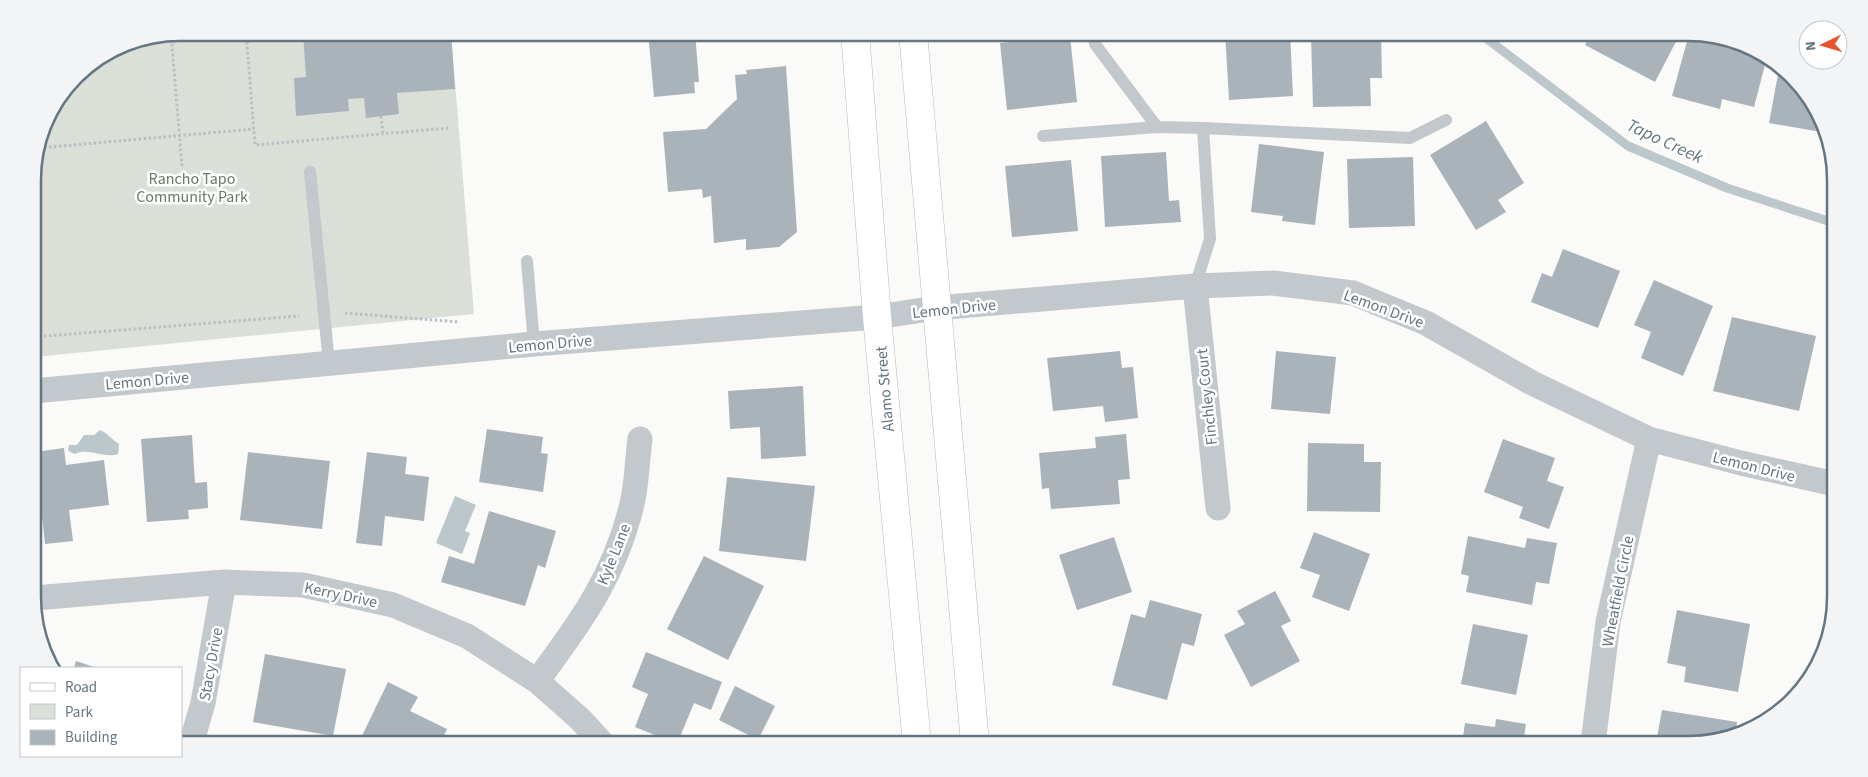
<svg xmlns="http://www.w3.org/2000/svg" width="1868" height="777" font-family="'Source Sans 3',sans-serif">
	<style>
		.green { fill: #dadfd7 }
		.water { fill: #bbc7cb }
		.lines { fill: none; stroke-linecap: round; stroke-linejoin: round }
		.stream { stroke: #bbc7cb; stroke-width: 9 }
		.building { fill: #aab3b9 }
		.secondary-casing { stroke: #b3babf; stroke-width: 29 }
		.path { stroke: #bbbfc2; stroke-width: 3; stroke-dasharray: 2.5 2.5; stroke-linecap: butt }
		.service { stroke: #c3c8cc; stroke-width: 12 }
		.minor { stroke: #c3c8cc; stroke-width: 25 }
		.secondary { stroke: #fff; stroke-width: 28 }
		.labels { text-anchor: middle; stroke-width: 5; stroke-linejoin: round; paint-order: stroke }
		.park-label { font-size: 16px; fill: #687a64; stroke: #fff }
		.street-label { font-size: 16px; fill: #657683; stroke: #fff }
		.water-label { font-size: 18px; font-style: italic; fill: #60757c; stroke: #fff }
		.rim { fill: none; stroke: #657683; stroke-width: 2.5 }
	</style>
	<rect width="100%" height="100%" fill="#fafaf8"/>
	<path class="green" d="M180,33H451L474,314L34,357L33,170L48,115L83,69L124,44Z"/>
	<path class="water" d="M100,430C108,433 112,440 119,444L118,454C105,459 87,447 75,454L68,451L69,445H77L84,435H94Z
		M455,496L476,505L465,531L470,533L462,554L436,543Z"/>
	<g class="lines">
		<path class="stream" d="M1478,32L1628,146L1727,188L1834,223"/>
	</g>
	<path class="building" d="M303,32H451L455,89L397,93L399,114L366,118L364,98L348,99L349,111L296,116L294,78L306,77Z
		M648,32H695L699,82H694L695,93L654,97Z
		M1225,32H1290L1293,96L1229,100Z
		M1592,32H1681L1655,82L1585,45Z
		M1381,33L1382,78H1370L1371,106L1313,107L1311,35Z
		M1689,34L1735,47L1737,41L1766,61L1754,107L1722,99L1720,109L1672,96Z
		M1070,36L1077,102L1007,110L1000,43Z
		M786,66L797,232L779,247L746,250V239L714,243L711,196L703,198L702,189L668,192L663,132L706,129L737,99L735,75L747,74L746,70Z
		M1779,69L1799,83L1821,132L1769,123Z
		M1486,121L1524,183L1498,200L1506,212L1476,230L1430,155Z
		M1259,144L1324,152L1315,225L1282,221L1283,216L1251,212Z
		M1166,152L1169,201L1179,200L1181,222L1105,227L1101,156Z
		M1413,157L1415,226L1349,228L1347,159Z
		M1071,160L1078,231L1012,237L1005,166Z
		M1563,249L1620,271L1598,328L1531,302L1542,273L1552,277Z
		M1654,280L1713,306L1683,376L1641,358L1651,332L1634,325Z
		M1732,317L1816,336L1799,411L1713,391Z
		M1120,351L1122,368L1133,367L1138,418L1105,422L1103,406L1053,411L1047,358Z
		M1276,351L1336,357L1330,414L1271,409Z
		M1833,368H1835V410H1832Z
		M803,386L806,456L761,459L760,427L730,429L728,391Z
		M487,429L543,437L541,453L548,454L543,492L479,482Z
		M1126,434L1130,479L1118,480L1120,504L1051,509L1049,488L1042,489L1039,453L1096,448L1095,437Z
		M192,435L195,483L207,482L208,508L188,510L189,519L147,522L141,439Z
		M1503,439L1555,458L1547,481L1564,487L1549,529L1519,518L1523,507L1484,492Z
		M1308,443L1364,444V462H1381L1380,512L1307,511Z
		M64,448L66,465L104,460L109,505L69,510L73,541L45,544L35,452Z
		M248,452L330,461L322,529L240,520Z
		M367,452L407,457L405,474L429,477L424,521L385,516L382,546L356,543Z
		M727,477L815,486L806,561L719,551Z
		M489,511L556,531L545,568L538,565L525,606L441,582L449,556L474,564Z
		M1314,532L1370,554L1349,611L1312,597L1320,575L1300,568Z
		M1468,536L1525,548L1527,538L1557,543L1549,584L1536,582L1532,605L1466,592L1469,576L1461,574Z
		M1114,537L1132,592L1077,610L1059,555Z
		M704,556L764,586L728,660L667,629Z
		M1275,591L1291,621L1281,626L1300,661L1251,687L1224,635L1245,624L1237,611Z
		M1150,600L1202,614L1194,646L1182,643L1167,700L1112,685L1131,614L1145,618Z
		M1677,610L1750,624L1738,692L1684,682L1686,667L1667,663Z
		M1473,624L1528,635L1516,695L1461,684Z
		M646,652L722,682L711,710L694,703L677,744L635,727L648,694L632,687Z
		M265,654L346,669L333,736L253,722Z
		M76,661L97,668H74Z
		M388,682L418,697L410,711L447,729L440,744H358Z
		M735,686L775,706L758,740L719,720Z
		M1662,710L1737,722L1735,737L1697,744L1656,743Z
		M1496,719L1526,724L1523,744H1462L1465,723L1495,727Z
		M476,738L488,744H473Z"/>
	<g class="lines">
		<defs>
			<path id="secondary" d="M855,32L877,317L917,744
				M913,32L975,744"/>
		</defs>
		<use href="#secondary" class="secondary-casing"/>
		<path class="path" d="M246,32L255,145L449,128
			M171,34L182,166
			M381,116L383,133
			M39,148L254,129
			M345,313L459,322
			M34,337L299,316"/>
		<path class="service" d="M1093,32L1095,44L1157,127L1203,128L1210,239L1195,286
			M1203,128L1410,138L1446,120
			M1043,136L1157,127
			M310,172L329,363
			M527,261L534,344"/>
		<path class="minor" d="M1195,286L1218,508
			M34,391L534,344L877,317L936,308L1195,286L1273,283L1353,293L1426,323L1532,383L1649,439L1741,463L1835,484
			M35,598L224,582L303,585L393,605L467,636L537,681L580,719L603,744
			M537,681C580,623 615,576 632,504C637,483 637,461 640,439
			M191,744L203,703L224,582
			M1593,744L1608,622L1649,439"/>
		<use href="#secondary" class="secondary"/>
	</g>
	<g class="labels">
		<g class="park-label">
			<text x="192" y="184">Rancho Tapo<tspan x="192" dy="18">Community Park</tspan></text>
		</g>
		<g class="street-label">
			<text transform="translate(954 308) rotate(-6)" y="6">Lemon Drive</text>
			<text transform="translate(1384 308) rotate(20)" y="6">Lemon Drive</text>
			<text transform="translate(550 343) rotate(-5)" y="6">Lemon Drive</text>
			<text transform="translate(147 380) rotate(-5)" y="6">Lemon Drive</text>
			<text transform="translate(884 389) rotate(-95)" y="6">Alamo Street</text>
			<text transform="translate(1206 397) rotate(-96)" y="6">Finchley Court</text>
			<text transform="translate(1754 466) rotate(14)" y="6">Lemon Drive</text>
			<text transform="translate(613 554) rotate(-68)" y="6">Kyle Lane</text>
			<text transform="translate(1617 591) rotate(-79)" y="6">Wheatfield Circle</text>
			<text transform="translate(341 594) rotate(12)" y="6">Kerry Drive</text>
			<text transform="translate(210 664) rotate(-80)" y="6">Stacy Drive</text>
		</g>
		<g class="water-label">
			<text transform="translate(1665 141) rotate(25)" y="6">Tapo Creek</text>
		</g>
	</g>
	<path d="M0 0H1868V777H0ZM180 41H1688A139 139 0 0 1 1827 180V597A139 139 0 0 1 1688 736H180A139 139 0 0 1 41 597V180A139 139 0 0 1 180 41Z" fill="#f3f4f5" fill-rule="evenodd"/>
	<path class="rim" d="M180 41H1688A139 139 0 0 1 1827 180V597A139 139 0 0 1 1688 736H180A139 139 0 0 1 41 597V180A139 139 0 0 1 180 41Z"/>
	<rect x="20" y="667" width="162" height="90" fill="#ffffff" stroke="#c1c8cd"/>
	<rect x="30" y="683" width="25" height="8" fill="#ffffff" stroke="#c1c8cd"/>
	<text x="65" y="692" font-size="15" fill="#657683">Road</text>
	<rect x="30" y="704" width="25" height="15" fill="#dadfd7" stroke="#c1c8cd"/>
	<text x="65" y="717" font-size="15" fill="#657683">Park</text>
	<rect x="30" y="730" width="25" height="15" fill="#aab3b9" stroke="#c1c8cd"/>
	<text x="65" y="742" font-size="15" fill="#657683">Building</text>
	<g transform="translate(1823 45) rotate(265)"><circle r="24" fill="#ffffff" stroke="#c1c8cd"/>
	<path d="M0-4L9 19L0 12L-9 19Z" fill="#e4572e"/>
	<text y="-8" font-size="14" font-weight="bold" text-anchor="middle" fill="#657683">N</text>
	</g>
</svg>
